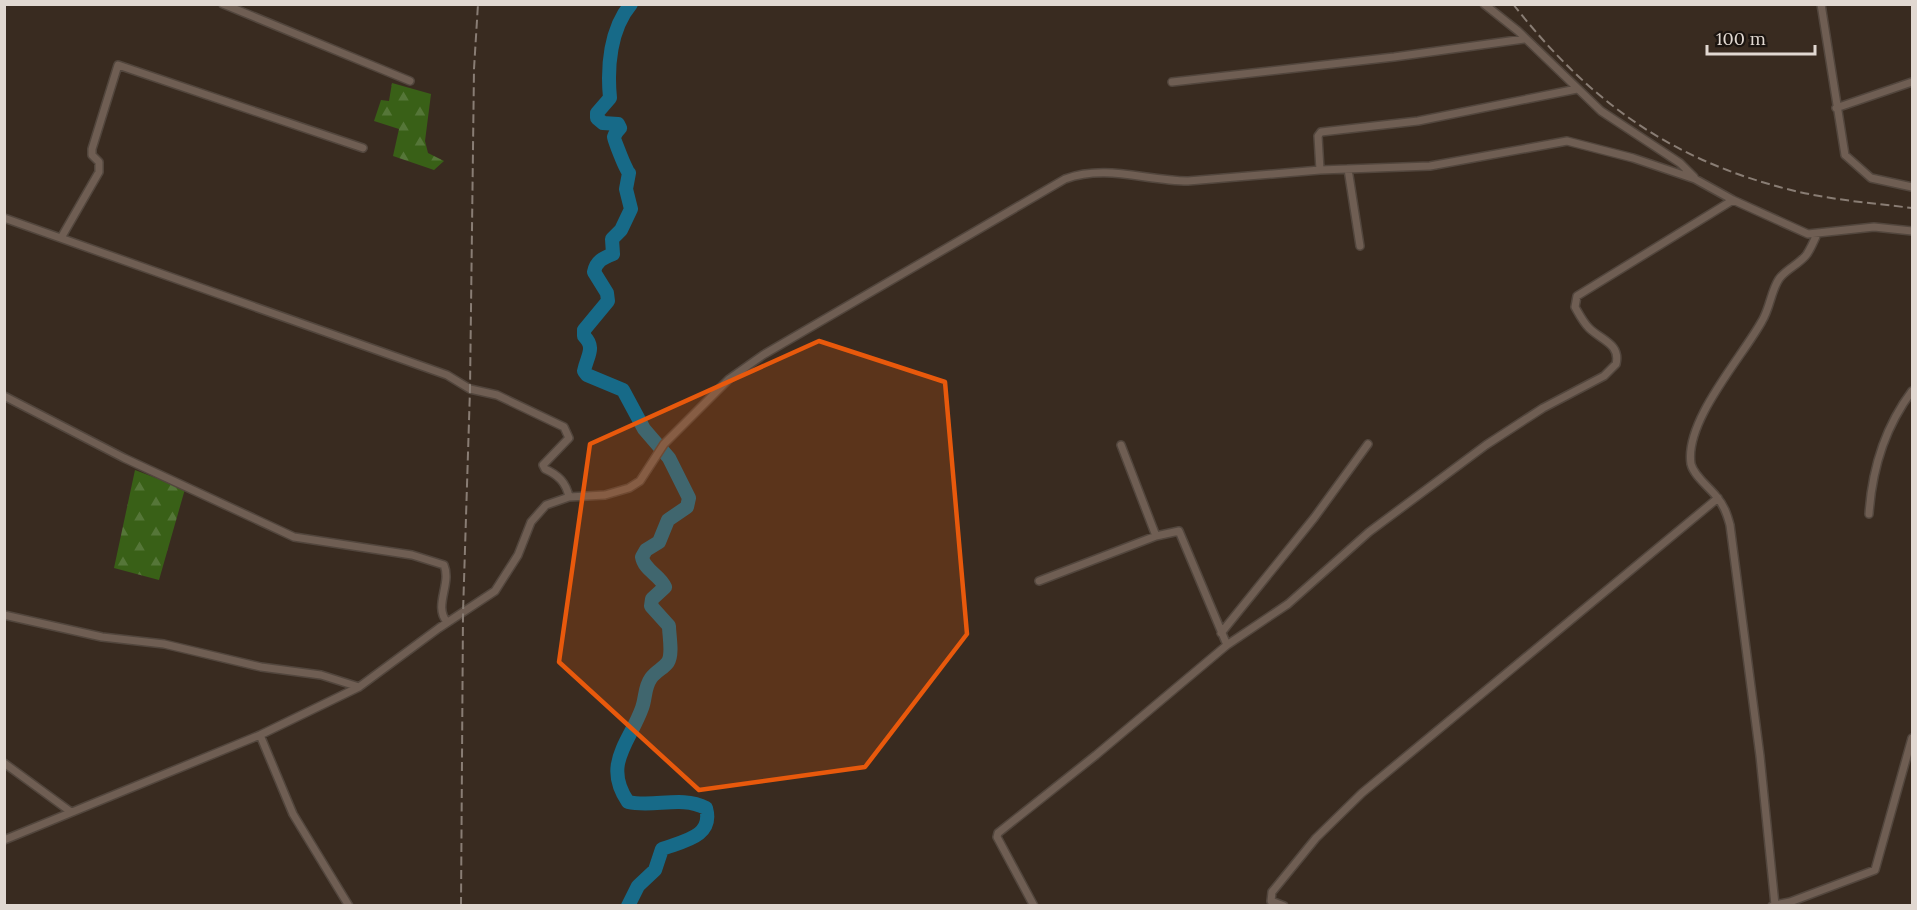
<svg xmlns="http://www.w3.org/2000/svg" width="1917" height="910" font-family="Lora,serif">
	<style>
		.forest { fill: url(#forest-firs) }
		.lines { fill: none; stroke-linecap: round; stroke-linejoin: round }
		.river { stroke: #176a88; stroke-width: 14 }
		.street-casing { stroke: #52463d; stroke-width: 10 }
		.street { stroke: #6f5e53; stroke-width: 7 }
		.rail { stroke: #897d74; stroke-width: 2; stroke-dasharray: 9 4.5; stroke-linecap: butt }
		.marked { fill: #e8590c; fill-opacity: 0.2; stroke: #e8590c; stroke-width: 4.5; stroke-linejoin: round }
	</style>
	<defs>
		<pattern id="forest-firs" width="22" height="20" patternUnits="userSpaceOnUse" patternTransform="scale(1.5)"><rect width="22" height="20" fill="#396017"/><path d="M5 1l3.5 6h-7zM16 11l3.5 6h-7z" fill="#557638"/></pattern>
	</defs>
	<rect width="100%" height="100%" fill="#392b20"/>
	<path class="forest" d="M392,83L431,94L425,141L428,153L444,161L434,170L393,156L399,129L374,121L381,100L389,101Z
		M135,470L185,489L159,580L114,568Z"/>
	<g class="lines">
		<path class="river" d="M628,906L638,886L655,870L662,849C683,841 714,837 706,808C681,795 654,808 628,802C602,764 630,742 642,708C646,697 644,688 651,678C656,671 664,668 668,662C673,654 669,635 669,626L651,606L652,599L665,587C660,575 644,570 642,557L646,550L659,542L668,520L687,507L689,498L669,458L644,429L623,390L587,375L584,371C587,356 596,348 584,336V330L608,301L607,293L594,272C596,261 603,258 613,254L612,239L621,230L631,209L626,189L629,173C626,171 614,139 614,137C615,134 618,130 620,128L618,124L603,123L597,118V113L610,98C607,67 610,29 631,4"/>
		<defs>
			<path id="street" d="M223,4L410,81
				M1484,4L1518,31L1601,111L1680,163L1694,177
				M1821,4L1845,155L1871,178L1912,187
				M1172,82L1394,57L1524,39
				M1836,108L1912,82
				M1348,169L1360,246
				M1320,170L1318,136L1321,132L1418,121L1577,89
				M4,218L447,375L470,389L497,395L564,427L569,438L543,465L545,469C558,475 566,482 569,497
				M61,238L99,172V162L92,155V149L118,65L363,148
				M4,396L124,458L294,537L412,555L444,565C452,584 433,606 447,622
				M1121,445L1156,536
				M1869,514C1872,469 1885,427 1912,391
				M1039,581L1156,536L1179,531L1227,645
				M4,615L102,637L164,644L261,667L321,675L359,687
				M1221,633L1314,518L1368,444
				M260,735L293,814L349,906
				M4,763L71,812
				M4,840L260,735L359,687L439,628L495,591L518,555L531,522L546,505L569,497L605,495L629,488L640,481L664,444L729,379L763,355L1065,179C1107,164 1145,181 1188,181L1320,170L1430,166L1567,141L1633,158L1695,179L1733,200L1808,234L1874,227L1912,231
				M1775,905L1790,902L1875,870L1912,738
				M1034,906L997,837L998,833L1096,755L1227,645L1288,604L1369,532L1486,445L1543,408L1604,376L1616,364C1621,344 1601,340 1589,328C1583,322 1579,314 1575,307L1577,296L1733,200
				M1284,906L1271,901L1272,892L1316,838L1362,793L1718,498
				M1772,906L1775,905L1760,756L1730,525C1727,514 1724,505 1716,496C1709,487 1694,476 1691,464C1684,421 1743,356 1762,321C1770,308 1771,291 1779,279C1786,269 1800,264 1807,254C1811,248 1814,241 1817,234"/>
		</defs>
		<use href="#street" class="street-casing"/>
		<use href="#street" class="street"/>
		<path class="rail" d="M1513,4C1589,101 1670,160 1791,190C1831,200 1872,203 1912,208
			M461,906L463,613L470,389L474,69L478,4"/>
	</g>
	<path class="marked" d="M819,341L945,382L967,634L865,767L699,790L559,662L590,444Z"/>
	<rect width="1917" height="910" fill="none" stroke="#e1d8d1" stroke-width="12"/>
	<path d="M1707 45v9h108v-9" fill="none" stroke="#e1d8d1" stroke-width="3"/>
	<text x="1716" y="45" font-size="18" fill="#e1d8d1" stroke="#1c1510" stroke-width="4.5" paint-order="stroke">100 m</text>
</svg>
